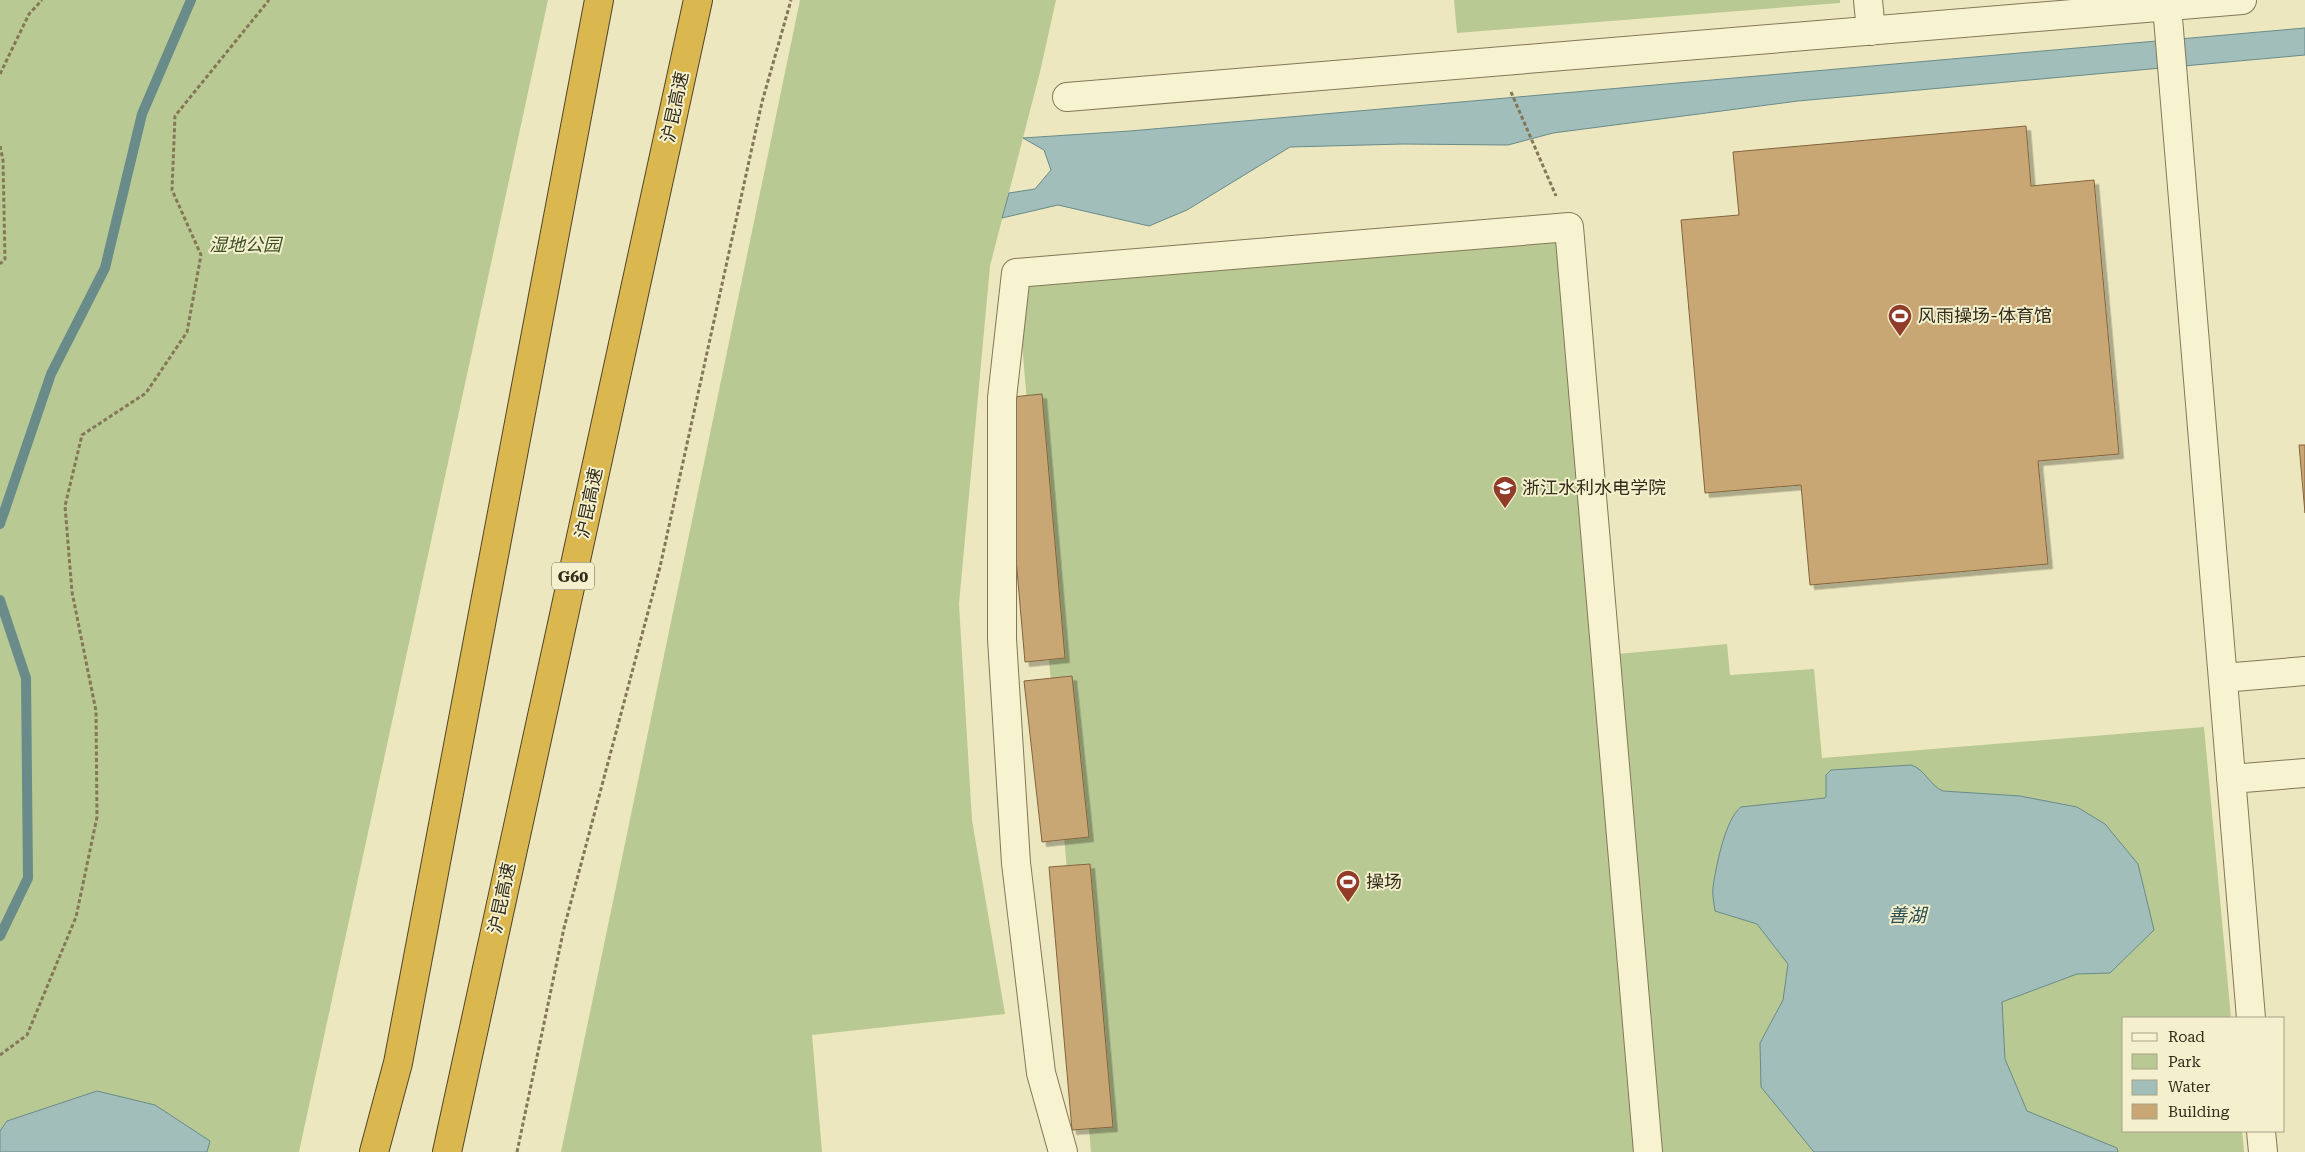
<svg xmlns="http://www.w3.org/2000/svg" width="2305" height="1152" font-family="'Roboto Serif','Noto Sans SC',serif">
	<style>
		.green { fill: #b9c993 }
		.water { fill: #a1bebb; stroke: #698b89 }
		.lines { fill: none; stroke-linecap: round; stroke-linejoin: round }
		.stream { stroke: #698b89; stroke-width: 10 }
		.building { fill: #c9a775; stroke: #82653e; filter: url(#shadow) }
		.minor-casing { stroke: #847758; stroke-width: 30 }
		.motorway-casing { stroke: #51442c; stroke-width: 30 }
		.path { stroke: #847758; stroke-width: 3; stroke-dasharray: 4 2.5; stroke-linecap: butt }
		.minor { stroke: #f7f3d1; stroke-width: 28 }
		.motorway { stroke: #dbb750; stroke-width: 28 }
		.labels { text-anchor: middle; stroke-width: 4; stroke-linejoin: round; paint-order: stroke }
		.shield { fill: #f4f0cd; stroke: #6d6751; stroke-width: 1 }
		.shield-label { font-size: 16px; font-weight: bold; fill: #332c1c }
		.street-label { font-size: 18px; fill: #332c1c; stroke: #f4f0cd }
		.park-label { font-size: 18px; font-style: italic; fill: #3c4f23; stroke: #f4f0cd }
		.poi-label { font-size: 18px; fill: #332c1c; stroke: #f4f0cd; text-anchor: start }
		.water-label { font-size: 19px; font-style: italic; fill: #2b4e53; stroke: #f4f0cd }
	</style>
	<defs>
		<filter id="shadow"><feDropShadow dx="4.5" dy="4.5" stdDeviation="0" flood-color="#0004"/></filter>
	</defs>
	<rect width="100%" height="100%" fill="#ece7be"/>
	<path class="green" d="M0,0H548L299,1152H0Z
		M800,0H1056L1040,72L990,266L959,604L972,820L1005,1014L812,1035L822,1152H561Z
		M1454,0H1840V3L1457,33Z
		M1569,227L1606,655L1727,644L1730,675L1814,669L1822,758L2204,727L2231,1018H2124V1131H2242L2244,1152H1091L1016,273Z"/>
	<path class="water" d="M2305,28V55L1798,101L1553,133L1508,145L1403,144L1290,147L1187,210L1149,226L1058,205L1002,218L1009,193L1035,189L1051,170L1044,150L1023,138L1130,131Z
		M1911,765C1925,769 1930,786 1943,791L2020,796L2077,807L2105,824L2138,864L2154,930L2110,973L2077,974L2002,1002L2005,1059L2027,1111L2117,1148L2118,1152H1814L1761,1087L1760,1043L1783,1000L1788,964L1757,924L1715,911C1714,903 1712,895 1713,887C1716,867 1725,819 1741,807L1825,798L1826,796V775L1831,770Z
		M97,1091L155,1105L210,1141L207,1152H0V1131L7,1121Z"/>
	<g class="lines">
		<path class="stream" d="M0,524L51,374L105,268L142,114L191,0
			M0,600L26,678L28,878L0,936"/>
	</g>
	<path class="building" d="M2026,126L2031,186L2094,180L2119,454L2038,461L2048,564L1810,585L1801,485L1705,493L1681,220L1739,215L1733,152Z
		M1042,394L1065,658L1025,662L1002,398Z
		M2299,445H2305V513Z
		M1072,676L1089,837L1042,842L1024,681Z
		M1090,864L1113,1127L1072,1130L1049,867Z"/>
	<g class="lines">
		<defs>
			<path id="minor" d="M1868,0L1871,31
				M2167,6L2251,1018
				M1067,97L2242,0
				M2223,678L2305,671
				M2231,779L2305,773
				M2261,1131L2263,1152
				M1063,1152L1041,1073L1016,863L1002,639V398L1016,273L1569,227L1648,1152"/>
			<path id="motorway" d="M374,1152L398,1063L599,0
				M447,1152L698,0"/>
		</defs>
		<use href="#minor" class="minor-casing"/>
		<use href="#motorway" class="motorway-casing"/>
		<path class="path" d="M0,74L29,14L42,0
			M1511,92L1556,196
			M0,146L3,160L5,259L0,264
			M0,1055L27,1035L76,917L97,817L96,711L72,592L65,506L82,435L146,393L187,332L201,255L172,190L175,116L269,0
			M517,1152L564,928L660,567L762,102L791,0"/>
		<use href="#minor" class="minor"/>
		<use href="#motorway" class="motorway"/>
	</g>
	<defs>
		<symbol id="stadium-pin" viewBox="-11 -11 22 30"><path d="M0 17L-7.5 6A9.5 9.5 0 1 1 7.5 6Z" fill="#913c29" stroke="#f4f0cd"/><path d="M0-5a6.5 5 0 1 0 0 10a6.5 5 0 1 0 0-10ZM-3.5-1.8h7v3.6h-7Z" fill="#fff"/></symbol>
		<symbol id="university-pin" viewBox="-11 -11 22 30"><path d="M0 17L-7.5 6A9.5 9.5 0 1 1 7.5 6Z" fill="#913c29" stroke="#f4f0cd"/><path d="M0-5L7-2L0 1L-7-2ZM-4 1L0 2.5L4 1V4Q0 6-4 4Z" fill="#fff"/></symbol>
	</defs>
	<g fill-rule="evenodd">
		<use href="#stadium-pin" x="1886" y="302" width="28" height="38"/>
		<use href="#university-pin" x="1491" y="474" width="28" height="38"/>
		<use href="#stadium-pin" x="1334" y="868" width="28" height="38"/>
	</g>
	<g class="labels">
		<rect class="shield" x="552" y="562.5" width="42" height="27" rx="4"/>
		<g class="shield-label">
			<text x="573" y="582">G60</text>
		</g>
		<g class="street-label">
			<text transform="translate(675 107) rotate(-78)" y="6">沪昆高速</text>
			<text transform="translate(589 503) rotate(-78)" y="6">沪昆高速</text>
			<text transform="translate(502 898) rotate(-78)" y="6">沪昆高速</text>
		</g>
		<g class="park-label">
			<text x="245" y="251">湿地公园</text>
		</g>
		<g class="poi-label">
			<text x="1918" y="322">风雨操场-体育馆</text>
			<text x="1522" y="494">浙江水利水电学院</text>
			<text x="1366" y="888">操场</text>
		</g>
		<g class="water-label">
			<text x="1907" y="922">善湖</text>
		</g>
	</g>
	<rect x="2122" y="1017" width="162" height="115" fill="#f4f0cd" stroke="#a7a286"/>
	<rect x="2132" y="1033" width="25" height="8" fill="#f7f3d1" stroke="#a7a286"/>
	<text x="2168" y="1042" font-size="15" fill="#332c1c">Road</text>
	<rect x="2132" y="1054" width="25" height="15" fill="#b9c993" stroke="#a7a286"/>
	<text x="2168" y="1067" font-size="15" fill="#332c1c">Park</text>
	<rect x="2132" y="1080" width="25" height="15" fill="#a1bebb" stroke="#a7a286"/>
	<text x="2168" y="1092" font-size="15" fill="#332c1c">Water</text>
	<rect x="2132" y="1104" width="25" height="15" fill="#c9a775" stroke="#a7a286"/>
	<text x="2168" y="1117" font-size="15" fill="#332c1c">Building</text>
</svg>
